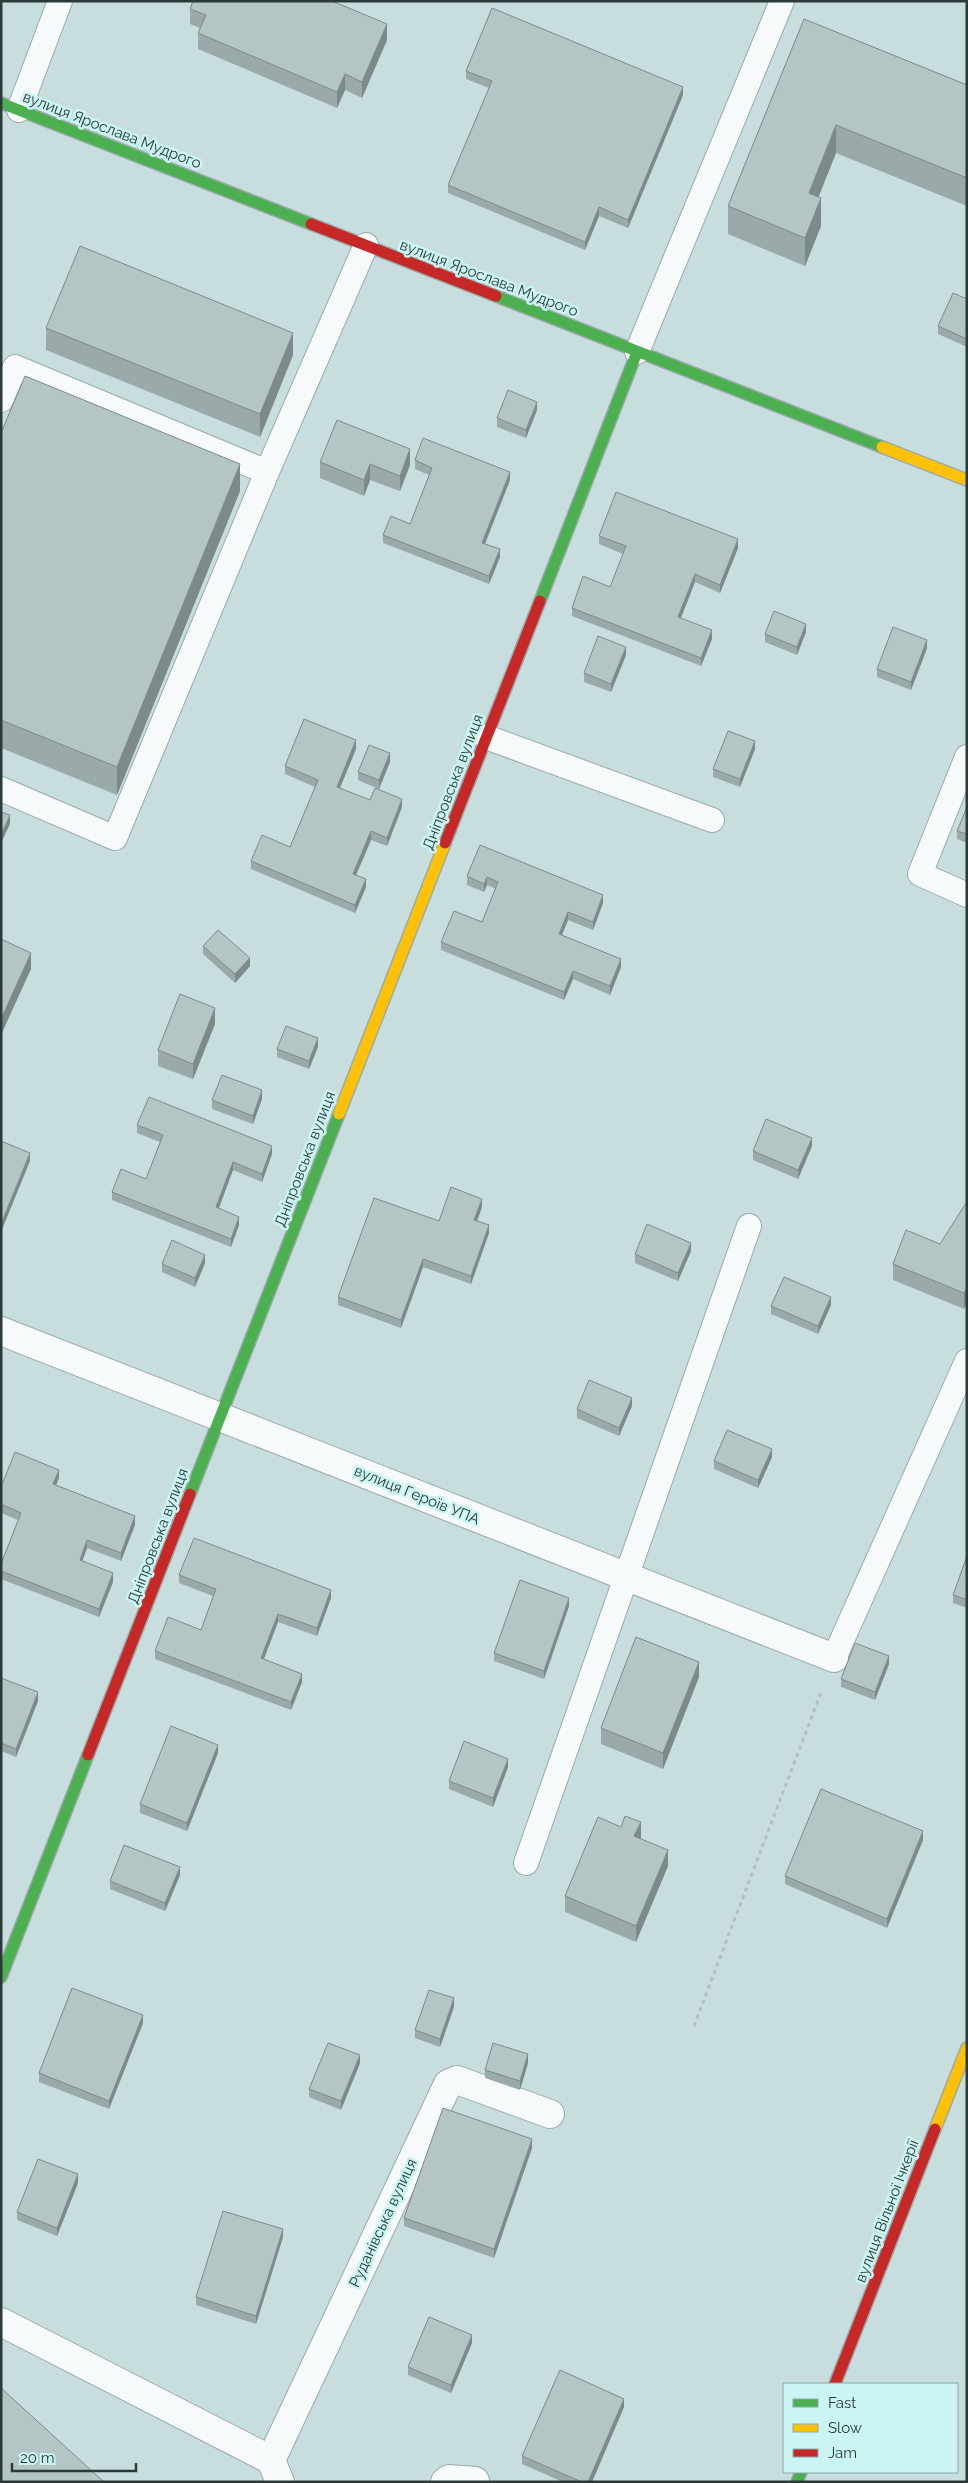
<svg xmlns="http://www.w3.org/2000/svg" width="968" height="2483" font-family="Raleway,sans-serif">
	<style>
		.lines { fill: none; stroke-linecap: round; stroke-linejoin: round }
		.lane-casing { stroke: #99abaa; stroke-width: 26 }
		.street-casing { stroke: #99abaa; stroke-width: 30 }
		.fast-casing { stroke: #99abaa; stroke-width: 14 }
		.slow-casing { stroke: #99abaa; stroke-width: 14 }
		.jam-casing { stroke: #99abaa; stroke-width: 14 }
		.path { stroke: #b6bebe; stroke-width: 3; stroke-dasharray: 4 4; stroke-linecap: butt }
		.lane { stroke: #f7fafa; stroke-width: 24 }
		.street { stroke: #f7fafa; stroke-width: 28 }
		.fast { stroke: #4caf50; stroke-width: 11 }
		.slow { stroke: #ffc107; stroke-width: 11 }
		.jam { stroke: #c62828; stroke-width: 11 }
		.wall { fill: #9aa9a9 }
		.shaded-wall { fill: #7d8a8a }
		.building { fill: #b3c5c5; stroke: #7d8a8a }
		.labels { text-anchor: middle; stroke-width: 5; stroke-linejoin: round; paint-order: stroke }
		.street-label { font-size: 15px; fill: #2a3a39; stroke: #cbf5f3 }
	</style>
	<rect width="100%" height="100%" fill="#c8dede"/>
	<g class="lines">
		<defs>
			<path id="lane" d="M19,110L60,1
				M637,352L782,1
				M1,400L15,367L267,472
				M486,737L712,820
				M967,757L920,874L967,895
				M1,789L115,838L267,472L366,245
				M834,1658L967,1361
				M526,1863L749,1226"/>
			<path id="street" d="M1,1331L834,1658
				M1,2322L271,2460
				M280,2482L271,2460L448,2084L457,2080L550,2114
				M445,2482L449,2479L475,2481"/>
			<path id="fast" d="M1,103L311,224
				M496,296L882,447
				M540,601L637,352
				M190,1494L339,1114
				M1,1977L88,1755
				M797,2482L801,2472"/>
			<path id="slow" d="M882,447L967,480
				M339,1114L445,843
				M935,2129L967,2048"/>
			<path id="jam" d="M311,224L496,296
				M445,843L540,601
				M88,1755L190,1494
				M835,2384L935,2129"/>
		</defs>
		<use href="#lane" class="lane-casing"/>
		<use href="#street" class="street-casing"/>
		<use href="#fast" class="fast-casing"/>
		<use href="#slow" class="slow-casing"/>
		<use href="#jam" class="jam-casing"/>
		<path class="path" d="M694,2026L822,1690"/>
		<use href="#lane" class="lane"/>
		<use href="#street" class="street"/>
		<use href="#fast" class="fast"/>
		<use href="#slow" class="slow"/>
		<use href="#jam" class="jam"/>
	</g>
	<path class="wall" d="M190,9L387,40L362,98L345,90L337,108L198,49V33L200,28L190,24Z
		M804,19L967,85V206L836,153L818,197L821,226L805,266L728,234V206Z
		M466,71L683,95L628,228L599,216L585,250L448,193V185L489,88L466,79Z
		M967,299V347L938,334V326Z
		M46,328L293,355L260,437L46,350Z
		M537,410L526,438L497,427V418Z
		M1,433L240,491L117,795L1,748Z
		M415,460L510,480L485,544L500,557L489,584L383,543V535L410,524L429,475L415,469Z
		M320,462L410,465L400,491L370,480L364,496L320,478Z
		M599,536L738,548L720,593L695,582L681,618L712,639L701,666L572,616V608L610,587L623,554L599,544Z
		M806,632L797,655L765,642V634Z
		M927,648L911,690L877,677V669Z
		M626,655L611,692L584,682V673Z
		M356,749L340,788L370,800L402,807L387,846L371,840L356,875L366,887L355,913L251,869V861L290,847L315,787L285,774V766Z
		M755,749L740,787L713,777V769Z
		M390,762L379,789L358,780V772Z
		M967,807V843L957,839V831Z
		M480,845L603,903L593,930L568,920L562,935L621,967L610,995L573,979L564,1000L441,950V942L482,922L496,889L487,885L484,892L467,885V876Z
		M203,946L250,966L235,983L203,954Z
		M215,1024L193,1079L158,1066V1050Z
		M318,1047L309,1069L277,1057V1049Z
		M262,1099L253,1124L212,1109V1100Z
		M137,1125L272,1154L262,1182L233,1170L218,1208L239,1225L231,1247L112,1200V1192L146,1179L160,1142L137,1133Z
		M812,1146L798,1179L753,1160V1151Z
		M966,1203L964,1309L893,1280V1264L940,1244Z
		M482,1207L477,1221L489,1233L471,1284L423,1267L401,1328L338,1305V1297L439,1221Z
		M691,1251L678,1281L635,1263V1254Z
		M205,1263L195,1287L162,1272V1264Z
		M831,1305L818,1334L771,1314V1306Z
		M632,1406L619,1436L577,1418V1409Z
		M772,1457L758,1488L714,1469V1461Z
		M59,1478L56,1485L135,1525L121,1561L87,1548L82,1561L113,1582L99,1617L1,1579V1564L18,1520L1,1513V1487Z
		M967,1556V1608L953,1603V1595Z
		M179,1575L331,1598L317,1636L278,1622L264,1659L302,1682L291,1710L155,1659V1651L201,1630L213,1596L179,1583Z
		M569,1606L544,1679L494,1661V1653Z
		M889,1664L875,1700L841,1687V1679Z
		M699,1677L663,1769L601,1744V1728Z
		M1,1678L38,1701L16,1757L1,1751Z
		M218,1753L187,1831L140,1813V1804Z
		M508,1767L493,1807L449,1789V1781Z
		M640,1838L668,1866L636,1942L565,1912V1896Z
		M923,1840L887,1928L785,1884V1876Z
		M180,1875L165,1911L110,1889V1881Z
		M454,2007L440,2047L415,2038V2030Z
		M143,2023L109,2109L39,2082V2073Z
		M360,2063L341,2110L309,2097V2089Z
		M528,2063L520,2090L485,2078V2070Z
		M532,2148L494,2258L404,2226V2218Z
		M78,2183L57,2236L17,2220V2212Z
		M283,2237L256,2324L196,2305V2297Z
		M472,2343L451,2393L408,2375V2367Z
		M624,2407L592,2482H563L522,2464V2456Z"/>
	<path class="shaded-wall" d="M387,24V40L362,98V82Z
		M345,74V90L337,108V92Z
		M683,87V95L628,228V220Z
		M836,125V153L809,221V193Z
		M821,198V226L805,266V238Z
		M599,207V216L585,250V242Z
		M293,333V355L260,437V414Z
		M537,402V410L526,438V430Z
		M410,449V465L400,491V476Z
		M240,464V491L117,795V767Z
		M370,464V480L364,496V480Z
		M510,472V480L482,551V543Z
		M738,539V548L720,593V585Z
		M500,549V557L489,584V576Z
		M695,574V582L678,625V617Z
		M806,624V632L797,655V647Z
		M712,630V639L701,666V658Z
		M927,640V648L911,690V682Z
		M626,647V655L611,692V684Z
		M356,740V749L337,795V787Z
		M755,741V749L740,787V779Z
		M390,753V762L379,789V780Z
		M402,799V807L387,846V838Z
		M10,815V824L1,843V835Z
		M371,831V840L353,882V874Z
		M487,877V885L484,892V884Z
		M366,879V887L355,913V905Z
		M603,895V903L593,930V922Z
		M568,912V920L559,942V934Z
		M31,953V969L1,1035V1019Z
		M250,958V966L235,983V974Z
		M621,959V967L610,995V986Z
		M573,971V979L564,1000V992Z
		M215,1008V1024L193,1079V1064Z
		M318,1038V1047L309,1069V1061Z
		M262,1090V1099L253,1124V1116Z
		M812,1138V1146L798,1179V1170Z
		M272,1146V1154L262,1182V1174Z
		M30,1153V1161L1,1232V1224Z
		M233,1162V1170L216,1216V1207Z
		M482,1199V1207L474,1229V1220Z
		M239,1217V1225L231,1247V1239Z
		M489,1225V1233L471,1284V1276Z
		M691,1243V1251L678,1281V1273Z
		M205,1255V1263L195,1287V1278Z
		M423,1259V1267L401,1328V1320Z
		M967,1288V1303L964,1309V1293Z
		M831,1297V1305L818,1334V1326Z
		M632,1398V1406L619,1436V1428Z
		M772,1449V1457L758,1488V1480Z
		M59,1470V1478L53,1492V1484Z
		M135,1516V1525L121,1561V1553Z
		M87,1540V1548L80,1568V1560Z
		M113,1573V1582L99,1617V1609Z
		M331,1590V1598L317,1636V1628Z
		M569,1598V1606L544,1679V1671Z
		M278,1614V1622L261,1666V1658Z
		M889,1656V1664L875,1700V1692Z
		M699,1662V1677L663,1769V1753Z
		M302,1674V1682L291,1710V1702Z
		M38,1692V1701L16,1757V1749Z
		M218,1745V1753L187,1831V1823Z
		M508,1759V1767L493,1807V1798Z
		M641,1822V1838L634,1852V1836Z
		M923,1831V1840L887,1928V1919Z
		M668,1850V1866L636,1942V1926Z
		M180,1867V1875L165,1911V1903Z
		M454,1998V2007L440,2047V2039Z
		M143,2015V2023L109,2109V2101Z
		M528,2054V2063L520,2090V2081Z
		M360,2055V2063L341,2110V2101Z
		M532,2139V2148L494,2258V2249Z
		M78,2174V2183L57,2236V2228Z
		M283,2229V2237L256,2324V2316Z
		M472,2335V2343L451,2393V2385Z
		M624,2399V2407L592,2482H588Z"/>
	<path class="building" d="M193,1H332L387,24L362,82L345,74L337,92L198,33L206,15L190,9Z
		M492,8L683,87L628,220L599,207L585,242L448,185L492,81L466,71Z
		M804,19L967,85V178L836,125L809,193L821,198L805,238L728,206Z
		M80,246L293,333L260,414L46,328Z
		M953,293L967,299V339L938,326Z
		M25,376L240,464L117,767L1,720V433Z
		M508,390L537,402L526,430L497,418Z
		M337,420L410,449L400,476L370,464L364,480L320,462Z
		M423,438L510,472L482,543L500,549L489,576L383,535L391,516L410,524L432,468L415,460Z
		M616,492L738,539L720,585L695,574L678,617L712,630L701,658L572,608L583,576L610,587L626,546L599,536Z
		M774,611L806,624L797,647L765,634Z
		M893,627L927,640L911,682L877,669Z
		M598,636L626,647L611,684L584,673Z
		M304,719L356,740L337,787L370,800L375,788L402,799L387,838L371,831L353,874L366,879L355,905L251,861L262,835L290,847L318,780L285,766Z
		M728,731L755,741L740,779L713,769Z
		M369,745L390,753L379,780L358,772Z
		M967,807V834L957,831Z
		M1,812L10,815L1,835Z
		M480,845L603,895L593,922L568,912L559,934L621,959L610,986L573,971L564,992L441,942L454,911L482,922L498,882L487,877L484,884L467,876Z
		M218,930L250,958L235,974L203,946Z
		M1,939L31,953L1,1019Z
		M180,994L215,1008L193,1064L158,1050Z
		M286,1026L318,1038L309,1061L277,1049Z
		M222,1075L262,1090L253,1116L212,1100Z
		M149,1097L272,1146L262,1174L233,1162L216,1207L239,1217L231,1239L112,1192L121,1169L146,1179L163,1135L137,1125Z
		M766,1119L812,1138L798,1170L753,1151Z
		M1,1141L30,1153L1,1224Z
		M451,1187L482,1199L474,1220L489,1225L471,1276L423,1259L401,1320L338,1297L374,1198L439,1221Z
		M966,1203L967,1204V1288L964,1293L893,1264L906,1230L940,1244Z
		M647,1224L691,1243L678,1273L635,1254Z
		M172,1240L205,1255L195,1278L162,1264Z
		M784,1277L831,1297L818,1326L771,1306Z
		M589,1380L632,1398L619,1428L577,1409Z
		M727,1430L772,1449L758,1480L714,1461Z
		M15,1452L59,1470L53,1484L135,1516L121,1553L87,1540L80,1560L113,1573L99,1609L1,1571V1564L21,1513L1,1504V1487Z
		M194,1538L331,1590L317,1628L278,1614L261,1658L302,1674L291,1702L155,1651L168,1617L201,1630L216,1589L179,1575Z
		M967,1556V1600L953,1595Z
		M520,1580L569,1598L544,1671L494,1653Z
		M636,1637L699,1662L663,1753L601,1728Z
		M855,1643L889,1656L875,1692L841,1679Z
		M1,1678L38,1692L16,1749L1,1743Z
		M171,1726L218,1745L187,1823L140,1804Z
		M464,1741L508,1759L493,1798L449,1781Z
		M821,1789L923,1831L887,1919L785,1876Z
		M625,1816L641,1822L634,1836L668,1850L636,1926L565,1896L598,1817L621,1827Z
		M124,1845L180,1867L165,1903L110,1881Z
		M72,1988L143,2015L109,2101L39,2073Z
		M429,1990L454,1998L440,2039L415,2030Z
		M328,2043L360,2055L341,2101L309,2089Z
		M493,2043L528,2054L520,2081L485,2070Z
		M443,2108L532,2139L494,2249L404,2218Z
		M38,2159L78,2174L57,2228L17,2212Z
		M223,2211L283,2229L256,2316L196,2297Z
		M429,2317L472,2335L451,2385L408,2367Z
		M560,2370L624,2399L588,2482H582L522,2456Z
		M1,2388L104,2482H1Z"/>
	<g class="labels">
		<g class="street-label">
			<text transform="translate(112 130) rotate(21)" y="5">вулиця Ярослава Мудрого</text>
			<text transform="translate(489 278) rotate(21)" y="5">вулиця Ярослава Мудрого</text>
			<text transform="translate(453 782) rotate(-69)" y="5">Дніпровська вулиця</text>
			<text transform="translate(305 1159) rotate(-69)" y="5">Дніпровська вулиця</text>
			<text transform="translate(417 1495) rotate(22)" y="5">вулиця Героїв УПА</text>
			<text transform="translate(158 1536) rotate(-69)" y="5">Дніпровська вулиця</text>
			<text transform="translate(887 2211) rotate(-69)" y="5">вулиця Вільної Ічкерії</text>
			<text transform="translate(383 2223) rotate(-65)" y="5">Руданівська вулиця</text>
		</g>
	</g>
	<rect width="968" height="2483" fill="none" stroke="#2a3a39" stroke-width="5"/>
	<rect x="783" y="2383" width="175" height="90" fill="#cbf5f3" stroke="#8baaa9"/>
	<rect x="793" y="2399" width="25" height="8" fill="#4caf50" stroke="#8baaa9"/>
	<text x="828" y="2408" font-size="15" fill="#2a3a39">Fast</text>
	<rect x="793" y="2424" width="25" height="8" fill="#ffc107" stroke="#8baaa9"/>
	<text x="828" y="2433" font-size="15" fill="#2a3a39">Slow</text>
	<rect x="793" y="2449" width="25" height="8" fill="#c62828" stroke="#8baaa9"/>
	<text x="828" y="2458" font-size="15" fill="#2a3a39">Jam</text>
	<path d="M12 2463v8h124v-8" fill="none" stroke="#2a3a39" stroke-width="2.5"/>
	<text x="20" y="2463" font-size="15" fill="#2a3a39" stroke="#cbf5f3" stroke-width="4" paint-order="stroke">20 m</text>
</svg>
